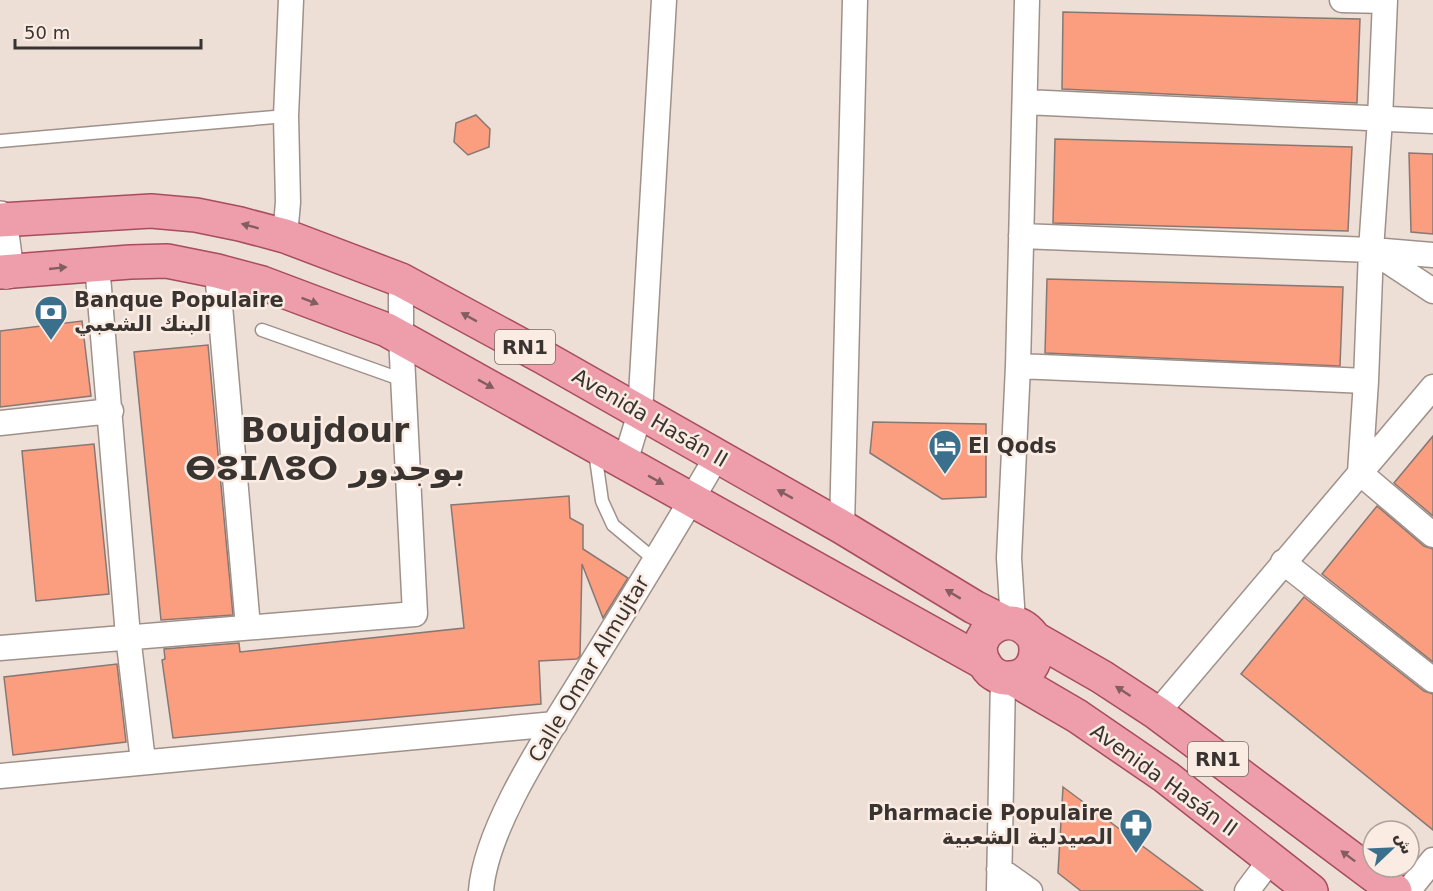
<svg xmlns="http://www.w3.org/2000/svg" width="1433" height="891" font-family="'DejaVu Sans','Noto Sans Arabic','Noto Sans Tifinagh',sans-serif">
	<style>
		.building { fill: #fb9d7f; stroke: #877873; stroke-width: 1.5 }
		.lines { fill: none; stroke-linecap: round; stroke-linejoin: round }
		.lane-casing { stroke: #9f918a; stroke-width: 15 }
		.street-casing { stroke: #9f918a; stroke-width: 27 }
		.secondary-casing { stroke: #9f918a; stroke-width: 36 }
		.primary-casing { stroke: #a74d5b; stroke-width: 36 }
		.lane { stroke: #fff; stroke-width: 12 }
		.street { stroke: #fff; stroke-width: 24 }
		.secondary { stroke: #fff; stroke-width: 33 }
		.primary { stroke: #ee9daa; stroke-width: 33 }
		.oneway { fill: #825e61 }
		.labels { text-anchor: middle; stroke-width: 5; stroke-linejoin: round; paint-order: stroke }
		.shield { fill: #faebe3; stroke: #746b66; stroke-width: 1.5 }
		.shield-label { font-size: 20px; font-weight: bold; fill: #3a3431 }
		.poi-label { font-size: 21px; font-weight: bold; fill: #3a3431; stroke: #faebe3; text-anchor: start }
		.street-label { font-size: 21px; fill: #3a3431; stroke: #faebe3 }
		.town-label { font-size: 33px; font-weight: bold; fill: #3a3431; stroke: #faebe3 }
	</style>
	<rect width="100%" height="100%" fill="#edded6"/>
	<path class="building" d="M1063,12L1360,19L1357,103L1062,89Z
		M476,115L490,129L489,147L468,155L454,142L456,123Z
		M1055,139L1352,147L1348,231L1053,223Z
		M1409,153L1433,154V234L1411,232Z
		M1047,279L1343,287L1340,366L1045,353Z
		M82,321L91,396L0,407V331Z
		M208,345L233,615L161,620L134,352Z
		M873,422L986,424V497L942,499L870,453Z
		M1433,436V516L1394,483Z
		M94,444L109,594L36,601L22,451Z
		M569,496L570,518L583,525V549L628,578L603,618L582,564L580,656L577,659L539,661L541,704L173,738L162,660L165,659L164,649L239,643L240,652L464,628L451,505Z
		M1377,506L1424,546L1433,549V662L1322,574Z
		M1304,597L1424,691L1433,694V830L1241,674Z
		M117,664L126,742L13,755L4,677Z
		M1063,787L1203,891H1081L1058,873Z"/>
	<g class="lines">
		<defs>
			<path id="lane" d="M0,141L286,116
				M262,330L403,380
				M595,452L602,501L613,525L655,560"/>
			<path id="street" d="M1342,0L1385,1
				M1025,102L1433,121
				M285,236L288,202L286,116L291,0
				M1021,236L1371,250L1433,291
				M1373,250L1433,255
				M97,264L128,636L143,761
				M217,271L248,627
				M1018,366L1366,381
				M0,423L111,411
				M625,462L640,413L664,0
				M1360,473L1366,381L1371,250L1380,119L1385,0
				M1360,473L1433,535
				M842,527L855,0
				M1283,562L1433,680
				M1013,622L1009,558L1018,366L1027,0
				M0,648L415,614L401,337V280
				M1157,713L1433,387
				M0,776L555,724
				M999,869L1030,891
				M481,891C486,826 548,735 582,679C628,605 674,531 717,456
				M999,891L1003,678
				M1247,891L1271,859
				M1408,891L1433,860"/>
			<path id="secondary" d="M0,218L7,272"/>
			<path id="primary" d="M0,220L151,211L196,215L240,224L285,236L401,280L543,357L842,527L974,607L1004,622
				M0,272L130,262L167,261L217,271L262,283L387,330L983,662
				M1034,638C1040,656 1032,677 1010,678C1000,679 991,674 986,666C964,635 1011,603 1034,638L1102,677L1157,713L1395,891
				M1012,678L1077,716L1166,777L1311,891"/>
		</defs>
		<use href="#lane" class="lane-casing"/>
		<use href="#street" class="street-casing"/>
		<use href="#secondary" class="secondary-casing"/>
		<use href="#primary" class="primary-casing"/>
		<use href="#lane" class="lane"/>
		<use href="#street" class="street"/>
		<use href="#secondary" class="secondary"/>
		<use href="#primary" class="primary"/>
	</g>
	<defs><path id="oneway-solid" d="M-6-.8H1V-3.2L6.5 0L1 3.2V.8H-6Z" transform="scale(1.5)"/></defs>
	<g class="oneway">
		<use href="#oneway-solid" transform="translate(250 226) rotate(-165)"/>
		<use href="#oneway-solid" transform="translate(58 268) rotate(-6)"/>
		<use href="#oneway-solid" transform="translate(310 301) rotate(21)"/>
		<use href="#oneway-solid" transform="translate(469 317) rotate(-151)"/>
		<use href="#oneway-solid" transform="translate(486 384) rotate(29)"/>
		<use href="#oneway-solid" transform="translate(656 480) rotate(29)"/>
		<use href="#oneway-solid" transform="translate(785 494) rotate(-151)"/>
		<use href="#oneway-solid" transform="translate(953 594) rotate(-149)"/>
		<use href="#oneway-solid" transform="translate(1123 691) rotate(-147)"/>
		<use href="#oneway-solid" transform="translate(1348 856) rotate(-143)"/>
	</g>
	<defs>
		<symbol id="bank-pin" viewBox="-11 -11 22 30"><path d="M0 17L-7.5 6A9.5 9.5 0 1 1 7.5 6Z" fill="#3a708c" stroke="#faebe3"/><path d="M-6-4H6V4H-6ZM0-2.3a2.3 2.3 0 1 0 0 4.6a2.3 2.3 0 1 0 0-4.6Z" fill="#fff"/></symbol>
		<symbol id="hotel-pin" viewBox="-11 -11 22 30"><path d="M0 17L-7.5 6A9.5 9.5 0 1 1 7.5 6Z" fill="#3a708c" stroke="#faebe3"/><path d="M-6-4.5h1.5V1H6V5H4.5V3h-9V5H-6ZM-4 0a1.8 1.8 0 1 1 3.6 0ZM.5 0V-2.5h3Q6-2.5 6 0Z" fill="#fff"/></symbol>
		<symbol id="pharmacy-pin" viewBox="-11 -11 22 30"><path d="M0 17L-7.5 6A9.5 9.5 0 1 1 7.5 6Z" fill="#3a708c" stroke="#faebe3"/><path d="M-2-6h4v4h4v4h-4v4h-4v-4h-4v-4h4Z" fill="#fff"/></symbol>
	</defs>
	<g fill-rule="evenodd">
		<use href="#bank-pin" x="32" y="293" width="38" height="52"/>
		<use href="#hotel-pin" x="926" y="427" width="38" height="52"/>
		<use href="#pharmacy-pin" x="1117" y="806" width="38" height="52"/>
	</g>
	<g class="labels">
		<g class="shield">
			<rect x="495" y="330" width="60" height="34" rx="4.5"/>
			<rect x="1188" y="742" width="60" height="34" rx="4.5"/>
		</g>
		<g class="shield-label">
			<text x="525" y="354">RN1</text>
			<text x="1218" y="766">RN1</text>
		</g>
		<g class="poi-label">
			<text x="74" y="307">Banque Populaire<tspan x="74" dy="24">البنك الشعبي</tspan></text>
			<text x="968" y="453">El Qods</text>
			<text x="1113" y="820" text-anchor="end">Pharmacie Populaire<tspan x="1113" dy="24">الصيدلية الشعبية</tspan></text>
		</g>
		<g class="street-label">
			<text transform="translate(650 418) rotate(30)" y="7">Avenida Hasán II</text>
			<text transform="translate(589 669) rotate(-59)" y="7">Calle Omar Almujtar</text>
			<text transform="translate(1164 780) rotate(36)" y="7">Avenida Hasán II</text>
		</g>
		<g class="town-label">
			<text x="325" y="442">Boujdour<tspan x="325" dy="38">ⴱⵓⵊⴷⵓⵔ بوجدور</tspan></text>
		</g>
	</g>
	<g transform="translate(1391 849) rotate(67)"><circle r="28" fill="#faebe3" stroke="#ada29c" stroke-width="1.5"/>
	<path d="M0-4.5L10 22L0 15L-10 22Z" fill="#3a708c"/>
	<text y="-9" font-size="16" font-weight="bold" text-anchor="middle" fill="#3a3431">ش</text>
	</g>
	<path d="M15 39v9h186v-9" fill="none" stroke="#3a3431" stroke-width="3"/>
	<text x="24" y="39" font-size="18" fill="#3a3431" stroke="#faebe3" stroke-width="4.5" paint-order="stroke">50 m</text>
</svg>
